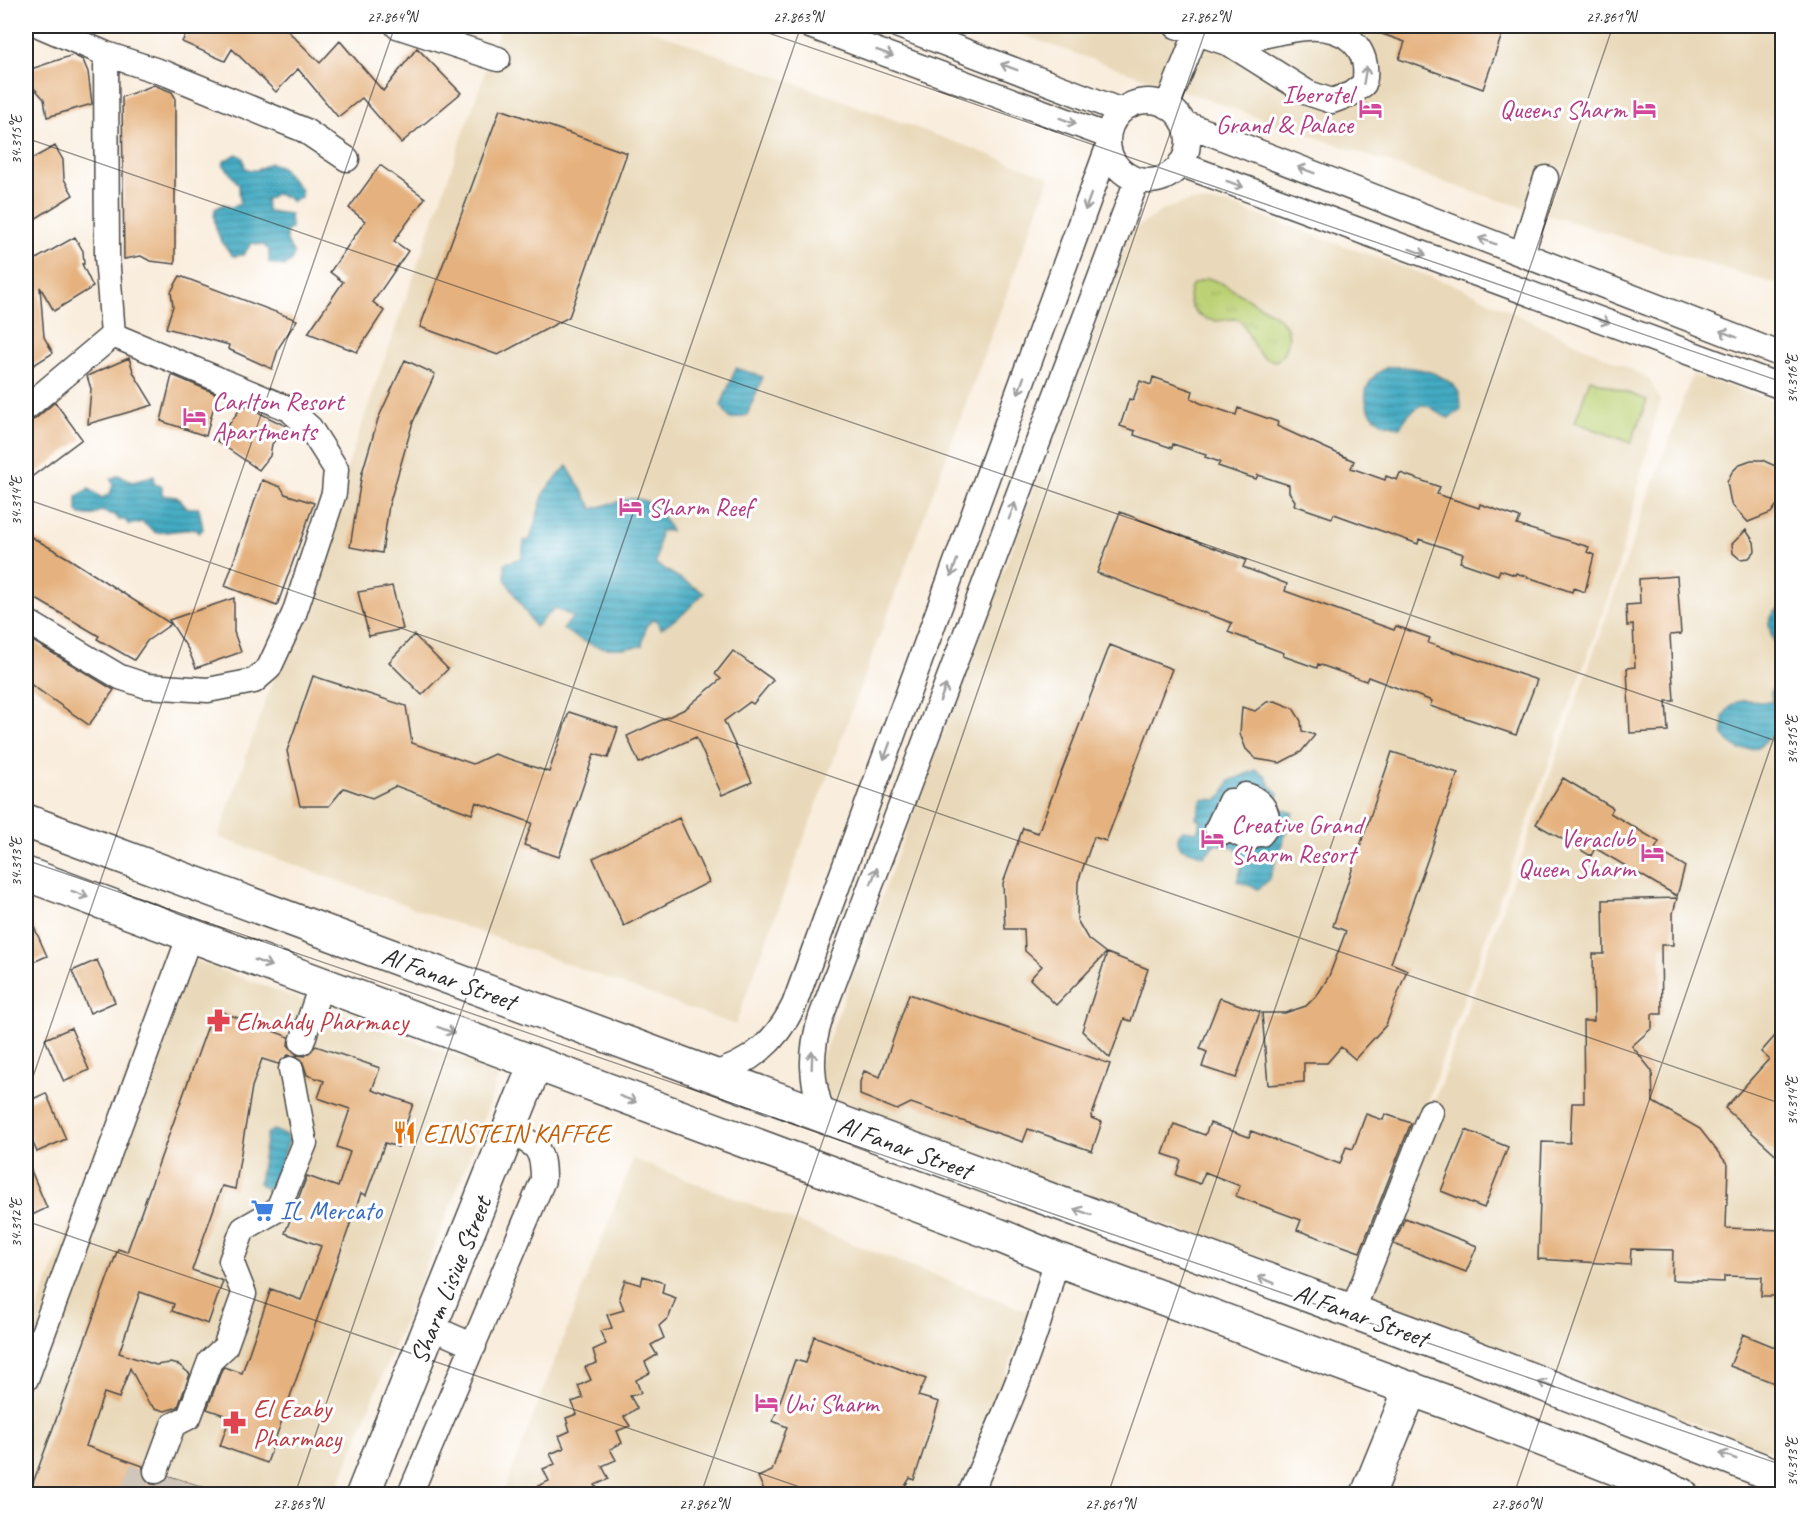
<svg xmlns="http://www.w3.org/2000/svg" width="1808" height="1520" font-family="Caveat,sans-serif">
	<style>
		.built { fill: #e9d9ba }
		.grass { fill: url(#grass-tufts); stroke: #747e50; stroke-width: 1.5 }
		.garden { fill: #bcd175; stroke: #747e50; stroke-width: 1.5 }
		.water { fill: url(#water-rules); stroke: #376b77; stroke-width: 1.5 }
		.building { fill: #e5b27f }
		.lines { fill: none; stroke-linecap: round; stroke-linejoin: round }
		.street-tunnel { stroke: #d0c6b9; stroke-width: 24; stroke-dasharray: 24 12; stroke-linecap: butt }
		.street-casing { stroke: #4a4846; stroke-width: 27 }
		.secondary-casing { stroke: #4a4846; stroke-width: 36 }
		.street { stroke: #fff; stroke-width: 24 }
		.secondary { stroke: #fff; stroke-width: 33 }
		.oneway { stroke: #a0a0a0 }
		.ticks { fill: none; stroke: #2b2b2b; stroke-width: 1.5; stroke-opacity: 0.45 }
		.labels { text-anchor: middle; stroke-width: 6; stroke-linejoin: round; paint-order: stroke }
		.hotel-label { font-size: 26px; fill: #b23c85; stroke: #fff; text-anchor: start }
		.street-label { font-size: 26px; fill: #2b2b2b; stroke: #fff }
		.health-label { font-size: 26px; fill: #be3a42; stroke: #fff; text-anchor: start }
		.food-label { font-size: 26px; fill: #c56008; stroke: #fff; text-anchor: start }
		.shop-label { font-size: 26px; fill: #366cbe; stroke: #fff; text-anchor: start }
		.neatline { fill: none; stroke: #2b2b2b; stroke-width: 2 }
		.ticks-label { font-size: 15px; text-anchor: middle; fill: #2b2b2b }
	</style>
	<defs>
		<pattern id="grass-tufts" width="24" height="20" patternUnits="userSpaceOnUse" patternTransform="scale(1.5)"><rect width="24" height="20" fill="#bcd175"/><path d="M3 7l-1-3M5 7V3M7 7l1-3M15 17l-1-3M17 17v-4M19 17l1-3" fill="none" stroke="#a2b465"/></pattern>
		<pattern id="water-rules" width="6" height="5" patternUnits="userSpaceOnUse" patternTransform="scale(1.5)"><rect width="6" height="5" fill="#43abc3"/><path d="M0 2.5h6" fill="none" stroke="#388b9f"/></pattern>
	</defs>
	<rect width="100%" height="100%" fill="#fff"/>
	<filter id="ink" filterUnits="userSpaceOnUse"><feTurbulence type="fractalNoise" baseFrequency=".0167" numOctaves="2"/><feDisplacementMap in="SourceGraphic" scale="12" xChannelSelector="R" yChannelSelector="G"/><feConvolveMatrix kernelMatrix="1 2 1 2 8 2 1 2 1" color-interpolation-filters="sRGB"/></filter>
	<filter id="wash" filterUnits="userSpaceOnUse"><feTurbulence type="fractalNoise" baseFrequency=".008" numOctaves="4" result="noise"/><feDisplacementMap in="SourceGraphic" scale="24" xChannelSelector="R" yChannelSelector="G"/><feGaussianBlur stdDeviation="1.35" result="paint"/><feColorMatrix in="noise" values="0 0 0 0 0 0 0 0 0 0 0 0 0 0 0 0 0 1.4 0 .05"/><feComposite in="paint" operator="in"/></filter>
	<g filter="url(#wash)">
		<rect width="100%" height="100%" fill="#f9eddd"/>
		<path class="built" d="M501,26H640L1050,177L735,1025L218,837Z
			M996,26H1782V286L1476,193Z
			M1192,201L1230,205L1462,288L1649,378L1660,401L1615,579L1358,1294L825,1102L819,1065L1130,232L1165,209Z
			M1692,375L1782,403V1455L1363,1303Z
			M172,952L493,1070L497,1075V1082L457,1190L335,1494H26V1341Z
			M633,1159L1030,1312L959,1494H503Z"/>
		<path class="grass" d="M1208,278L1223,284L1274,314L1286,325L1289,337L1283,355L1276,361C1252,359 1253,336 1240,320C1231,317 1225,321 1216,321C1195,319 1183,302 1193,284Z"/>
		<path class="garden" d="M1590,379L1647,400L1631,443L1575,422Z"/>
		<path class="water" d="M237,154L243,158L245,168C258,174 260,167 271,163L281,167L301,190V197L292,202L287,197L275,194L266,200L267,211L290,214L291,228L286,233L287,242L294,254L291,262L284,266L269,263V250L263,245L252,243L243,255L233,256C221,243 212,226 215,209L224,204L231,208L240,203L239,185L223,164L225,160Z
			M1388,367C1413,366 1446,371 1460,394L1461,410L1449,418C1438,416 1434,405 1421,405L1408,415L1400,427C1362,425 1352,383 1388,367Z
			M736,368L763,377L747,415L730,419L721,405Z
			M567,466L593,509C632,497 650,488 671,531H660L656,564L704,593L683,614L661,629L655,618L646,626L642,646C607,651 593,650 563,629L573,617L555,608L535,627L505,579V563L522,558L524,541L530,540L544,492Z
			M118,475L132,482L154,476V484L162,486V495L177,497L187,508H199L203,529L199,533L194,529L156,533L142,522L129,525L125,520H119L115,515L100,511L94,515H80L77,511V496L89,489L102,498L110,494L113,485L111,479Z
			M1782,606V736L1769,737L1758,748L1739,750L1724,737L1723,717C1738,690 1749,705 1772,702L1771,690L1781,689C1780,676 1780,663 1777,651C1774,633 1758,623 1782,606Z
			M1256,770L1266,776L1269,784L1278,794L1275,806L1293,813L1269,880L1258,889L1237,881L1244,860L1234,847L1216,844L1204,856L1181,848C1176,842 1177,835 1183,830L1197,832L1201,820L1196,818L1202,799L1217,800L1224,793L1229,781Z
			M273,1130L286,1135L289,1141L271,1188L266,1189L259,1183L267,1134Z"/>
		<g id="blocks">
			<path class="building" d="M190,26H283L320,63L340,41L383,91L417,48L461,93L401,143L362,98L338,117L298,69L276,92L232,49L225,61L182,42Z
				M1366,26H1505L1483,89L1399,59L1405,42L1365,28Z
				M73,55L83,60L88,72L92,104L47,117L44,99L34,88L31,69Z
				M154,85L172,92L175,97V264L150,261L141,256L124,259L122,97Z
				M500,109L627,153L569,317L498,355L420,327Z
				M55,146L63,160L64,179L73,195L35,219L26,200V162Z
				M380,165L425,198L394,241L408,251L373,302L384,311L357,352L308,333L343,282L330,272L365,221L349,208Z
				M75,237L83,251L84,264H82L93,287L54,311L40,287L44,337L53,353L26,370V278H35L27,264Z
				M180,276L297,320L279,347L272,369L228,349L229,345L166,328L173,306L171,292Z
				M129,358L134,374L153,405L88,424L91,389L87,376Z
				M405,360L435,374L413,422L389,505L382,553L350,547L362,473L378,419Z
				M172,375L217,394L206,436L161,421Z
				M1153,377L1193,391L1191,398L1200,403L1236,415L1238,408L1278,422L1277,426L1354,461L1351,468L1385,480L1386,476L1397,480L1400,473L1440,487L1437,494L1479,508L1480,504L1520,518L1517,525L1589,547L1587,552L1594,555L1585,592L1573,588L1572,592L1516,573L1515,575L1500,570L1498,575L1460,562L1463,554L1419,539L1418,544L1334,514L1332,518L1294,505L1295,501L1289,492V485L1258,475L1256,479L1218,466L1220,462L1205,457L1206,455L1173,444L1172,448L1134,435L1135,431L1120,426L1129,399L1133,400L1140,381L1151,385Z
				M55,402L82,439L26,481V422L35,419Z
				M243,405L286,426L272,444L270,456L259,470L217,441Z
				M1751,460H1762L1782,469V498L1771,513L1748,522L1731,504L1727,482L1732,472L1740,464Z
				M262,480L281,487L285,494L314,503L277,606L225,586Z
				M1120,512L1246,560L1243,567L1287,584L1285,591L1394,630L1396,626L1430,638L1428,643L1537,680L1516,735L1430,706L1432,701L1368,677L1366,681L1318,664L1317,668L1283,656L1284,653L1228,632L1232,623L1097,573Z
				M1746,530L1754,542L1755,551L1749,558L1740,559L1733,553L1732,544Z
				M26,534L68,558L171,624L147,641L134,660L97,639L99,636L26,593Z
				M1677,576L1681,634L1670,635L1674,701H1666L1668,731L1630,733L1627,668L1635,667L1633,625L1627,626L1626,605L1640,604L1639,579Z
				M392,586L403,629L369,636L358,592Z
				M234,598V632L241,652L196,668L188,649L169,620Z
				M414,635L448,669L422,695L389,662Z
				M26,637L114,690L89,725L26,681Z
				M1110,645L1172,669L1106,841L1094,837L1078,882L1077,920L1088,939L1106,953L1056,1005L1030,979L1042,966L1025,951L1024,929H1005L1003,883L1023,828L1038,833Z
				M733,651L773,680L753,704L750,702L724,721L752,782L722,795L696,737L639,763L627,736L685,709L721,679L715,674Z
				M313,676L406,706L412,743L473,764L494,754L549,772L569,712L618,728L608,758L594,754L559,857L524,845L532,823L476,802L472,814L396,786L372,798L344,788L329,806H300L287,751Z
				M1275,701L1293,708L1301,721L1302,731L1315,735L1301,752L1280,763L1256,759L1246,749L1240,734L1242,707L1255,711L1267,702Z
				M1392,752L1458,773L1391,963L1407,970L1386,1025L1355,1059L1341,1047L1327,1063H1304V1082L1268,1085L1262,1013H1285L1306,1006L1318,994L1329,976L1346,931L1333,926Z
				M1563,778L1613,808L1610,813L1659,842L1655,849L1685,866L1677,896L1595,848L1591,856L1536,824Z
				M679,818L709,882L624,926L593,858Z
				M1677,898L1673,913V945H1661L1662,1014H1652V1028L1632,1046L1652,1071L1653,1102L1700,1129L1728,1165L1726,1228L1782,1230V1296H1761L1762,1277L1724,1276V1282L1672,1280L1673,1250L1631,1249L1630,1265L1538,1259L1542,1142L1570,1143L1572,1103H1584L1583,1021H1594L1593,954H1604L1603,900Z
				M26,909L47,956L26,965Z
				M1107,953L1148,969L1131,1021L1124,1019L1110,1058L1082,1031Z
				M97,960L115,1002L90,1013L72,971Z
				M909,994L1110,1064L1091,1118L1102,1122L1092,1151L1028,1129L1023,1142L911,1103L897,1110L860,1095V1082L864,1071L880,1077Z
				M1220,998L1260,1012L1236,1078L1202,1067L1207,1052L1200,1049Z
				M214,1009L289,1037L288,1045L297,1055L305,1056L316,1046L380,1068L372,1090L413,1104L398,1147L385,1143L366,1195L361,1193L267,1463L220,1446L230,1417L207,1409L222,1369L224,1367L242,1373L271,1289L301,1300L321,1246L285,1233L307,1176L338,1187L350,1152L337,1147L350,1109L318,1098L324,1081L307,1075L302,1060L296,1056L288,1055L278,1064L262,1059L252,1087L235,1189L222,1186L192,1270L223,1281L208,1324L172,1311L174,1304L140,1292L119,1353L156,1365L170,1363L179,1365L190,1374L178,1407L165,1411L155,1408L148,1402L130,1368L119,1398L104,1393L86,1446L143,1466L142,1474L151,1484L159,1485L169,1476L215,1491V1494H29L118,1249L127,1252Z
				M71,1028L89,1070L64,1082L45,1039Z
				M1782,1028V1160L1725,1108L1769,1059L1761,1052Z
				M46,1093L66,1139L37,1152L26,1127V1102Z
				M1366,1114L1383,1120L1385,1114L1411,1123L1360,1252L1297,1230L1301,1220L1236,1196L1240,1186L1205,1172L1200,1184L1176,1175L1181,1160L1163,1154L1174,1124L1205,1135L1210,1123L1249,1137L1251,1131L1340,1164L1346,1147L1353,1149Z
				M1466,1130L1508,1147L1484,1208L1441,1191Z
				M26,1159L47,1208L26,1218Z
				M1405,1218L1477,1246L1466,1272L1394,1244Z
				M643,1276L664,1283L662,1293L676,1298L669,1317L659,1326L664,1338L651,1345L657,1355L645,1362L650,1373L636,1380L641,1393L630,1396L637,1408L624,1417L630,1426L617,1431L622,1443L610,1449L616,1460L602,1466L609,1479L595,1485L601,1494H521L549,1481L543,1469L555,1464L550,1454L564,1448L559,1436L570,1431L566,1418L577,1414L572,1402L583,1398L578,1386L591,1380L585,1367L597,1363L593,1350L606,1344L600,1331L612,1328L607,1315L624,1310L619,1297L625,1280L641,1285Z
				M1743,1334L1782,1350V1386L1730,1366Z
				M814,1336L926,1379L918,1396L939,1402L914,1480L910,1478L902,1491L894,1494H766L758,1477L772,1471L787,1427L773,1421L795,1360L806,1363Z"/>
		</g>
	</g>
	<g filter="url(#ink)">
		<use href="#blocks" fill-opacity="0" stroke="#4a4846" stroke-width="1.5"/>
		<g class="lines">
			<path class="street-tunnel" d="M133,1491L143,1466
				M166,1494L172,1477
				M184,1494L188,1482"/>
			<defs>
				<path id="street" d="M41,26L106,54L167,74L304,130L347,159
					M397,26L498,59
					M810,26L1108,136
					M899,26L1122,111
					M1176,26L1230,44L1308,93L1332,101L1351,94L1364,84C1372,47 1344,26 1308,28C1283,29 1255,39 1230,44
					M106,54L107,256L113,335
					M1108 141a40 40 0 1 1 80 0a40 40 0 1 1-80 0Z
					M1167,106L1196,34V26
					M1184,123L1782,355
					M1180,164L1782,387
					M1522,254L1546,178
					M26,408L113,335
					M26,621L120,677L147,686L208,690L254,681L269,668L294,614L334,493L336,469L310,428L289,409L113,335
					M1245,795C1263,799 1275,819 1261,834L1254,832L1251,812L1242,804Z
					M1230,801H1237L1250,831L1249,839L1231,830L1222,832L1217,829Z
					M302,1042L321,985
					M710,1075C750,1064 776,1042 794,1005L1108,147
					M823,1116C811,1081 809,1053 821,1017L1137,180
					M1352,1312L1431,1112
					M431,1327L474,1346
					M26,1379L190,935
					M156,1471L173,1425L189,1417L210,1361L225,1347L244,1294L231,1261L243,1229L278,1209L305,1143L291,1069
					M410,1494L543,1180C543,1148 537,1145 510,1132
					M970,1494C1003,1419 1038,1340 1056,1259"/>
				<path id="secondary" d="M26,821L1443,1345L1782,1478
					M26,874L998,1235L1056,1259L1460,1407L1681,1494
					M363,1494L535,1065
					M1368,1494L1411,1388"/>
			</defs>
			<use href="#street" class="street-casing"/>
			<use href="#secondary" class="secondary-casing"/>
			<use href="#street" class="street"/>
			<use href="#secondary" class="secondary"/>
		</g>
		<defs><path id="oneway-shaft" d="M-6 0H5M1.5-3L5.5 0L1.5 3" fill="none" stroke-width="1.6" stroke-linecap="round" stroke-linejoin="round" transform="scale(1.5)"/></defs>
		<g class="oneway">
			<use href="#oneway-shaft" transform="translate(885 53) rotate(20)"/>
			<use href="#oneway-shaft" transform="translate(1009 67) rotate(-159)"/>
			<use href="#oneway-shaft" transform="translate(1365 75) rotate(-80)"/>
			<use href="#oneway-shaft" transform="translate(1068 121) rotate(20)"/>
			<use href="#oneway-shaft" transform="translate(1306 170) rotate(-159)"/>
			<use href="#oneway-shaft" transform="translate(1235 184) rotate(20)"/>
			<use href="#oneway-shaft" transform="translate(1088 202) rotate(110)"/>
			<use href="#oneway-shaft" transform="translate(1487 241) rotate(-159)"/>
			<use href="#oneway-shaft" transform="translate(1418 252) rotate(20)"/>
			<use href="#oneway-shaft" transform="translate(1601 320) rotate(20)"/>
			<use href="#oneway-shaft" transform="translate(1728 334) rotate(-159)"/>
			<use href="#oneway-shaft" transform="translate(1021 385) rotate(110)"/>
			<use href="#oneway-shaft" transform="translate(1012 511) rotate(-69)"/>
			<use href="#oneway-shaft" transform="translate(954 568) rotate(110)"/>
			<use href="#oneway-shaft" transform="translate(943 693) rotate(-69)"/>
			<use href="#oneway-shaft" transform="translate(887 751) rotate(110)"/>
			<use href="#oneway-shaft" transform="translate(874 876) rotate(-69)"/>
			<use href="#oneway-shaft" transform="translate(80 894) rotate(20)"/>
			<use href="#oneway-shaft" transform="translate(263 963) rotate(21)"/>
			<use href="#oneway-shaft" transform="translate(446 1030) rotate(20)"/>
			<use href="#oneway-shaft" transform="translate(812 1060) rotate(-88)"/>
			<use href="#oneway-shaft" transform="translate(628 1099) rotate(20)"/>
			<use href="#oneway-shaft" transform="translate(1083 1212) rotate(-160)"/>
			<use href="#oneway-shaft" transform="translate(1266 1280) rotate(-160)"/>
			<use href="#oneway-shaft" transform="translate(1547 1385) rotate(-159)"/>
			<use href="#oneway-shaft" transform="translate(1728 1456) rotate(-159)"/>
		</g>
	</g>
	<path class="ticks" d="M748,26L1782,382M26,138L1782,743M26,499L1782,1104M26,860L1782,1465M26,1097L395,26M26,1221L820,1494M295,1494L801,26M701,1494L1207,26M1108,1494L1613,26M1514,1494L1782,714"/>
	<defs>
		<symbol id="hotel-bare" viewBox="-9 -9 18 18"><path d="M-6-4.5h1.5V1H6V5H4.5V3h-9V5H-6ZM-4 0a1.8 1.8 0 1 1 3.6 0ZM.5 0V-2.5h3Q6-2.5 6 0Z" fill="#d1479c" stroke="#fff" stroke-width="2.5" paint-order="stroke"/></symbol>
		<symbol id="pharmacy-bare" viewBox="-9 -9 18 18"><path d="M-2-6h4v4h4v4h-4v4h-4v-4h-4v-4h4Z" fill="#e0444e" stroke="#fff" stroke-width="2.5" paint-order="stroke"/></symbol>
		<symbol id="restaurant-bare" viewBox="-9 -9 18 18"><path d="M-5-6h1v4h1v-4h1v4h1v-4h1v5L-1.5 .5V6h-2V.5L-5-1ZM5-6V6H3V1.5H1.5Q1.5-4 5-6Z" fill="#e8710a" stroke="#fff" stroke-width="2.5" paint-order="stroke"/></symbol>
		<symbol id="supermarket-bare" viewBox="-9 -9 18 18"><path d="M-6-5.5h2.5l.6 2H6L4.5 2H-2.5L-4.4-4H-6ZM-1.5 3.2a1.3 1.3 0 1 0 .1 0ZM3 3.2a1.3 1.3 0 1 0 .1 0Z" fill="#3f7fe0" stroke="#fff" stroke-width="2.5" paint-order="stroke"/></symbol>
	</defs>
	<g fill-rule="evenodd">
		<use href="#hotel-bare" x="1354" y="92" width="33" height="33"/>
		<use href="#hotel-bare" x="1628" y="92" width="33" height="33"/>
		<use href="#hotel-bare" x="178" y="400" width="33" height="33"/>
		<use href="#hotel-bare" x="614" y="490" width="33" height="33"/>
		<use href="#hotel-bare" x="1196" y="822" width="33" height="33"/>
		<use href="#hotel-bare" x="1636" y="836" width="33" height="33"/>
		<use href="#pharmacy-bare" x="202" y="1004" width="33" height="33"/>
		<use href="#restaurant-bare" x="388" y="1116" width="33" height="33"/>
		<use href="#supermarket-bare" x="246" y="1194" width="33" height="33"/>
		<use href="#hotel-bare" x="750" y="1386" width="33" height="33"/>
		<use href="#pharmacy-bare" x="218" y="1406" width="33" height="33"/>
	</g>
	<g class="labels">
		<g class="hotel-label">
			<text x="1353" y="103" text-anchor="end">Iberotel<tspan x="1353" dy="30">Grand &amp; Palace</tspan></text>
			<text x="1627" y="118" text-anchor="end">Queens Sharm</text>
			<text x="212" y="410">Carlton Resort<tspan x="212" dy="30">Apartments</tspan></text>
			<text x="648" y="516">Sharm Reef</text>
			<text x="1231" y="833">Creative Grand<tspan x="1231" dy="30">Sharm Resort</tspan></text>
			<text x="1635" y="847" text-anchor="end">Veraclub<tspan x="1635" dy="30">Queen Sharm</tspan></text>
			<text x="784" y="1412">Uni Sharm</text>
		</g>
		<g class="street-label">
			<text transform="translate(449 978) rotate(20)" y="9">Al Fanar Street</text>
			<text transform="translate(905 1147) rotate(20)" y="9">Al Fanar Street</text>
			<text transform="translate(450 1280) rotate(-68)" y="9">Sharm Lisiue Street</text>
			<text transform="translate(1361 1315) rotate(20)" y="9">Al Fanar Street</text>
		</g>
		<g class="health-label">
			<text x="236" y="1030">Elmahdy Pharmacy</text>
			<text x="253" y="1417">El Ezaby<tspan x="253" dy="30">Pharmacy</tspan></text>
		</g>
		<g class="food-label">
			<text x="423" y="1142">EINSTEIN KAFFEE</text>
		</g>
		<g class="shop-label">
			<text x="280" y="1219">IL Mercato</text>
		</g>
	</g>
	<rect width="1808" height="1520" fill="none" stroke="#fff" stroke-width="66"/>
	<rect x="33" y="33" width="1742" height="1454" class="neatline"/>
	<g class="ticks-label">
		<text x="392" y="22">27.864°N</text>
		<text x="798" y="22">27.863°N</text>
		<text x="1205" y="22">27.862°N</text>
		<text x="1611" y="22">27.861°N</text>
		<text transform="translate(16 140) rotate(-90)" y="5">34.315°E</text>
		<text transform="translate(1792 379) rotate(-90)" y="5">34.316°E</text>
		<text transform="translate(16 501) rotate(-90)" y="5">34.314°E</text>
		<text transform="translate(1792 740) rotate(-90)" y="5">34.315°E</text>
		<text transform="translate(16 862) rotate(-90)" y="5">34.313°E</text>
		<text transform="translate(1792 1101) rotate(-90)" y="5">34.314°E</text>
		<text transform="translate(16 1223) rotate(-90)" y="5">34.312°E</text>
		<text transform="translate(1792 1462) rotate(-90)" y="5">34.313°E</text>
		<text x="298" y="1509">27.863°N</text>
		<text x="704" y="1509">27.862°N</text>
		<text x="1110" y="1509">27.861°N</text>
		<text x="1516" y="1509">27.860°N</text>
	</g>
</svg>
